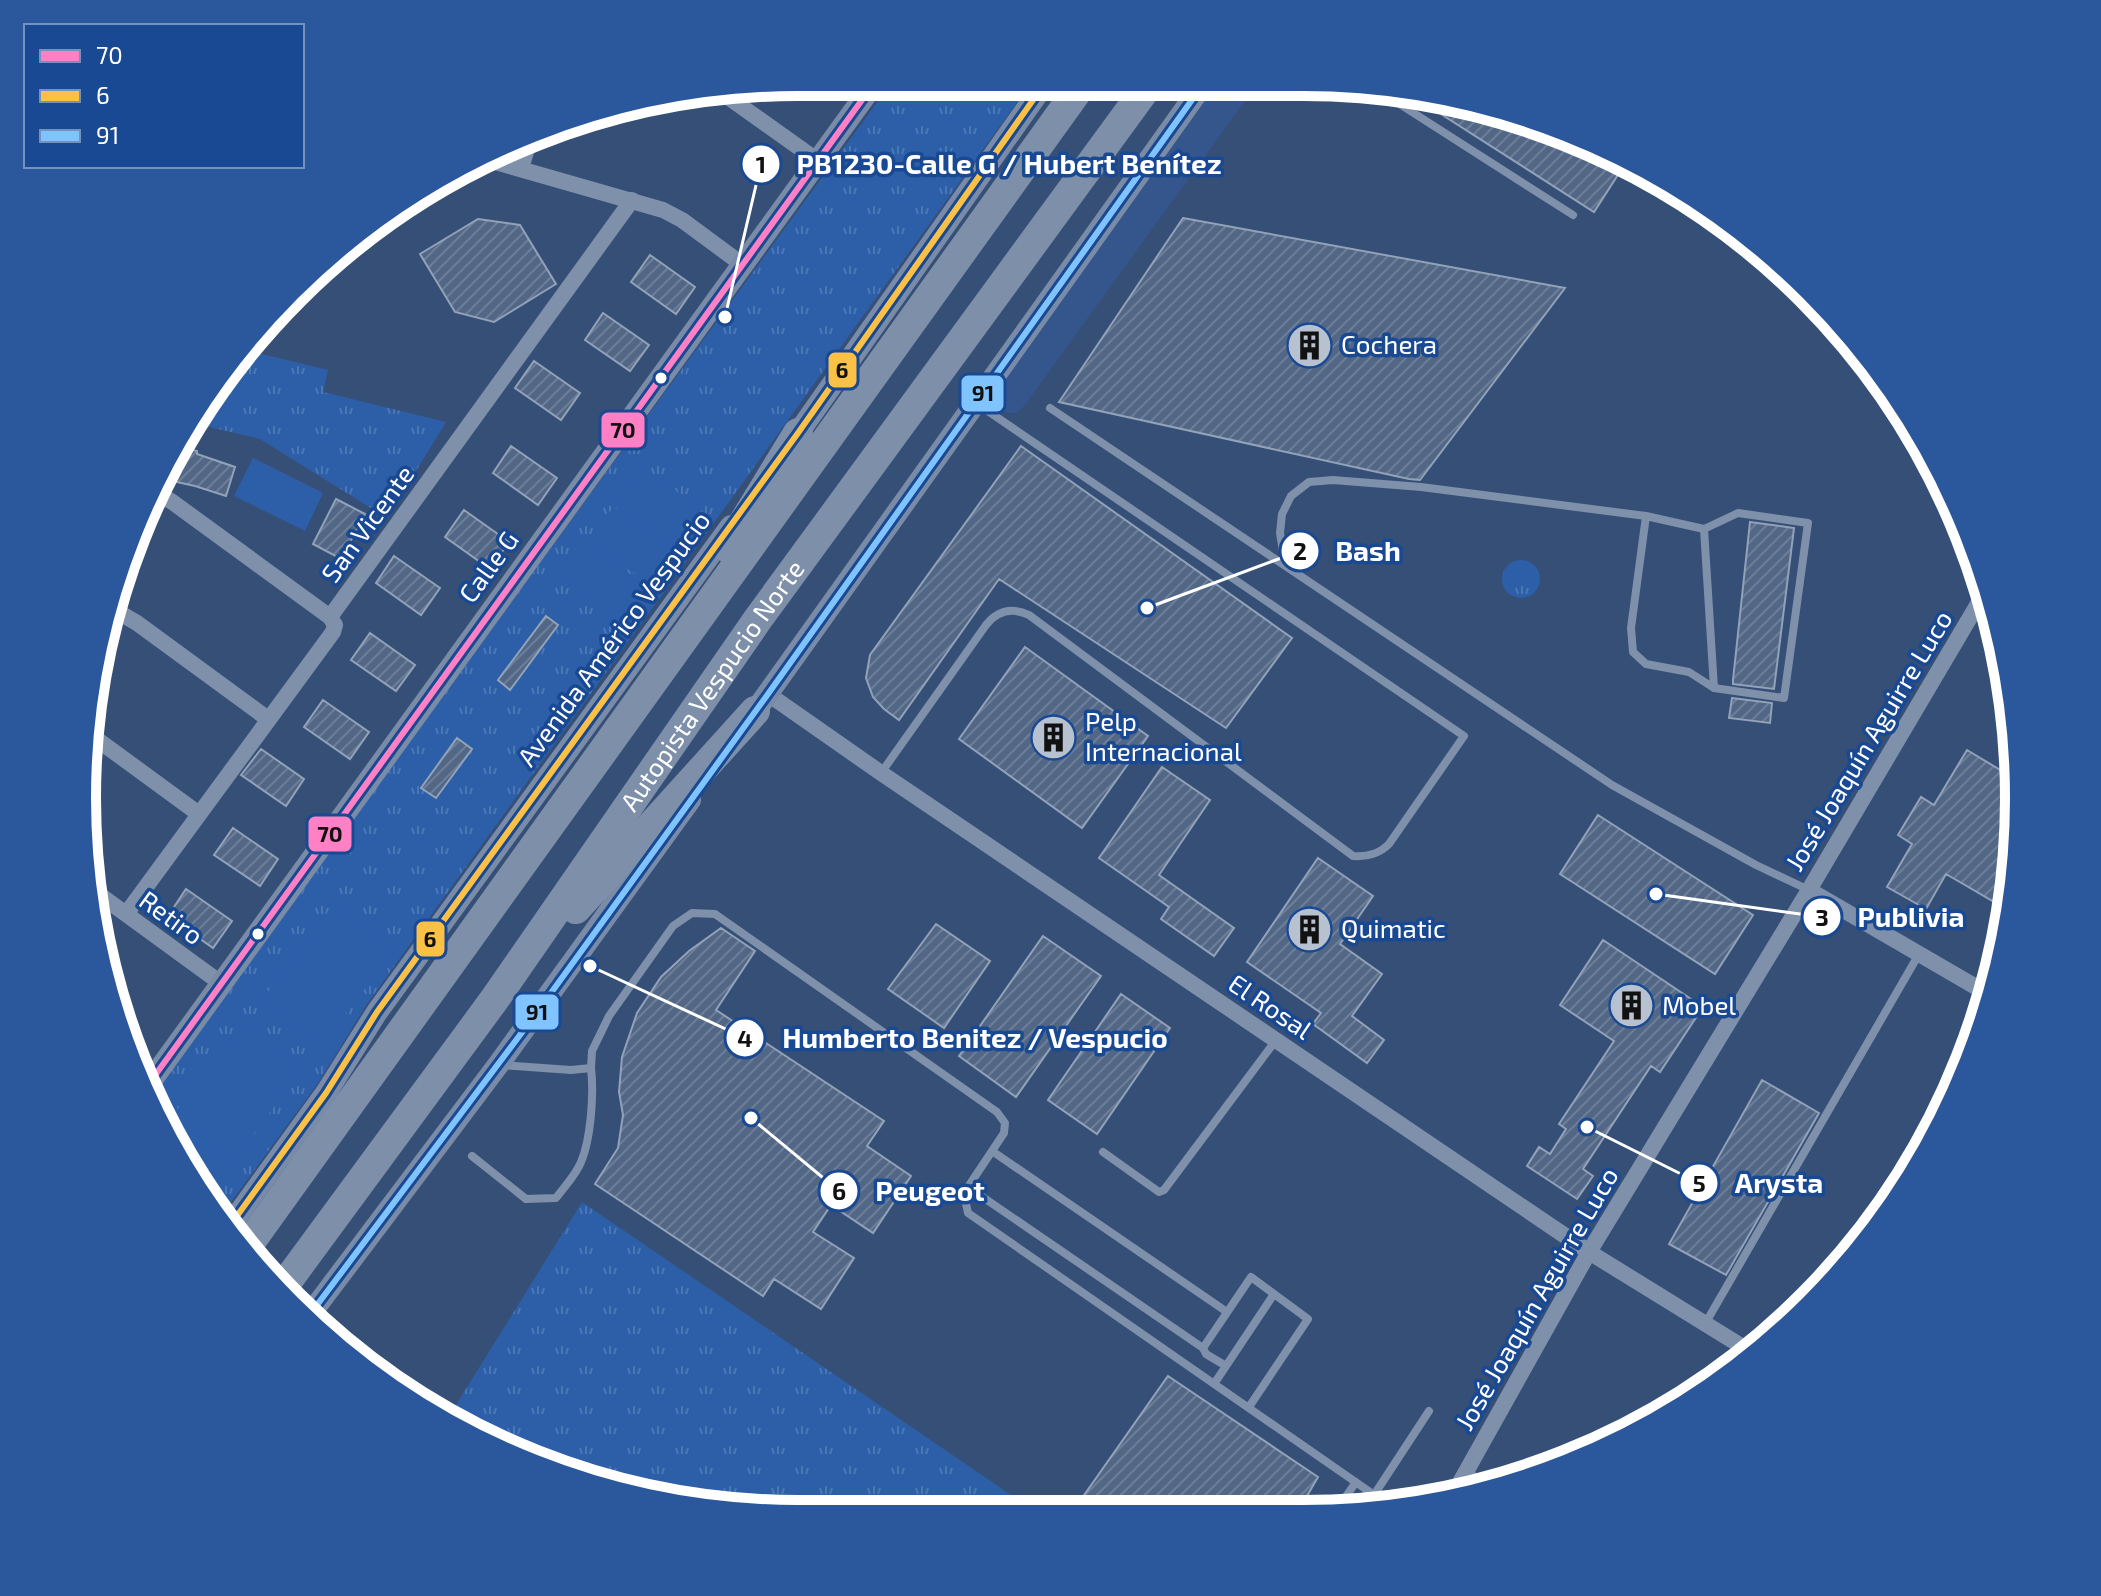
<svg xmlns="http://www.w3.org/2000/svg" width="2101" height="1596" font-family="'Exo 2',sans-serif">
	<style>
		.grass { fill: url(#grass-tufts) }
		.pitch { fill: #2d5fa9 }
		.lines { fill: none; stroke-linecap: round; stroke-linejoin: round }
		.river { stroke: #35568c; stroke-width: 32 }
		.building { fill: url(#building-hatch); stroke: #92a2b8; stroke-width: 2 }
		.lane { stroke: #7e90aa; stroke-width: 8 }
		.street { stroke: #7e90aa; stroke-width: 16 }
		.secondary { stroke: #798ba6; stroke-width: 22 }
		.highway { stroke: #7e90a9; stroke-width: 30 }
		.bus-1-casing { stroke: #194993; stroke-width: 12 }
		.bus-2-casing { stroke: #194993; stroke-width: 12 }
		.bus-3-casing { stroke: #194993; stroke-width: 12 }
		.bus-1 { stroke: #ff80c5; stroke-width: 6 }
		.bus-2 { stroke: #fbc046; stroke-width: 6 }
		.bus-3 { stroke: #80c4ff; stroke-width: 6 }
		.bus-dot { fill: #fff; stroke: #194993; stroke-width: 3 }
		.labels { text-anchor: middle; stroke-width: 7; stroke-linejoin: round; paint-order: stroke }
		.poi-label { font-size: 26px; fill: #fff; stroke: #194993; text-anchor: start }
		.street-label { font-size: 26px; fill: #fff; stroke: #194993 }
		.rim { fill: none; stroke: #fff; stroke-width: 10 }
		.leader { fill: none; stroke: #fff; stroke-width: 3 }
		.callout-dot { fill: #fff; stroke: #194993; stroke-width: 3 }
		.mark-label { font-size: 24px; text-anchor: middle; font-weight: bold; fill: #111 }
		.callout-label { font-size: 28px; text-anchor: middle; font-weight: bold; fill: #fff; stroke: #194993; stroke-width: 7; stroke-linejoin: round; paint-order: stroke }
		.line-badge { stroke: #194993; stroke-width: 3 }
		.pale-badge-label { font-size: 22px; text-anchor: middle; font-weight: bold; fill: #111 }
	</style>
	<defs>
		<pattern id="grass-tufts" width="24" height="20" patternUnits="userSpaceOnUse" patternTransform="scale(2)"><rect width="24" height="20" fill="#2d5fa9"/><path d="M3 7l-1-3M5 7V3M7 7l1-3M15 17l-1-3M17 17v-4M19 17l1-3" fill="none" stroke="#4c77b6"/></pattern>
		<pattern id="building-hatch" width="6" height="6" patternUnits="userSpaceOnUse" patternTransform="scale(2)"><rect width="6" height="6" fill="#526786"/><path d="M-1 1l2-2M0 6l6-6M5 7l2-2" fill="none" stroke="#6c7e98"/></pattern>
	</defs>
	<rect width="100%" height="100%" fill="#354f77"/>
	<path class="grass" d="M892,82L1031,83L367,1004L318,1083L220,1217L203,1196L152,1093Z
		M249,351L328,370L323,392L446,422L387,518L260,439L197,424Z
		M1502 579a19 19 0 1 1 38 0a19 19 0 1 1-38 0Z
		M582,1202L1030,1508H705L567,1476L446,1421Z"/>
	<path class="pitch" d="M253,458L323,493L305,531L234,496Z
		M640,467L703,509L678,546L615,503Z
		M613,507L676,549L652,585L588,543Z
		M587,547L649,589L625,626L562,583Z
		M333,905L394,951L321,1046L261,1001Z
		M244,1022L304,1067L232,1163L171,1117Z
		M182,1153L219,1182L206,1200L203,1196Z"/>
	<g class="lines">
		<path class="river" d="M1011,397L1238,83"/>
	</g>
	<path class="building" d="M1408,93L1489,107L1623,167L1594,212Z
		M1183,218L1565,288L1420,480L1409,479L1059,402Z
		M478,219L520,225L556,284L494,322L455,312L420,254Z
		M650,255L695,287L676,314L631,282Z
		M603,313L649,345L630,371L585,340Z
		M534,361L580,393L561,420L515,388Z
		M511,446L557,478L538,505L493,473Z
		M1021,446L1292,638L1226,728L999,579L899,720L884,709L873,697L866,678L870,655Z
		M180,447L197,451V454L235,467L226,496L195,486L163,479L166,467Z
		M336,499L365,514L341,559L313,544Z
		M464,510L509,542L490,569L445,537Z
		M1750,522L1794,528L1774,689L1733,684V680Z
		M394,556L440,588L421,615L376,583Z
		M546,616L558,625L510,690L498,680Z
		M370,633L415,665L396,691L351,660Z
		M1025,647L1148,736L1082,828L959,739Z
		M1732,698L1772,703L1770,723L1729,718Z
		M323,700L369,732L350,759L304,727Z
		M457,738L472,749L436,798L421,788Z
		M261,749L304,779L286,806L241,775Z
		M1967,750L2017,780L2019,798L2008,910L1946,874L1926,909L1887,887L1912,844L1898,835L1921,797L1934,805Z
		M1162,767L1210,800L1159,875L1234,928L1214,956L1161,919L1169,907L1099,858Z
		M1598,815L1753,915L1715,974L1560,874Z
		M233,828L278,859L260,886L214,855Z
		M1318,858L1373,896L1340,944L1382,974L1352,1016L1384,1040L1367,1063L1313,1024L1321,1013L1247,962Z
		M186,889L232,921L213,948L168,916Z
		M936,924L990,961L944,1028L888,989Z
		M721,928L755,951L716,1010L884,1121L867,1146L911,1176L873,1233L831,1205L813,1232L854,1258L821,1309L774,1279L763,1296L595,1184L618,1148L623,1115L619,1092L622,1057L637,1013L661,977L689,951Z
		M1043,936L1101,976L1016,1097L959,1056Z
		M1603,940L1703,1007L1660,1072L1651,1066L1583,1169L1593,1176L1577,1199L1527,1166L1539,1147L1550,1154L1566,1129L1559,1124L1614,1041L1560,1005Z
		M1121,994L1170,1028L1097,1134L1048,1100Z
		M1762,1080L1819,1113L1726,1275L1669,1244Z
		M1168,1376L1318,1477L1300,1508H1075Z"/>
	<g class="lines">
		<path class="lane" d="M1373,87L1573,215
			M1050,408L1612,785L1756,865L1809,890
			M1704,529L1714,688
			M1285,564L1280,533L1282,514L1291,496L1309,482L1333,480L1421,487L1646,516L1704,529L1738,513L1808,523L1784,698L1714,688L1689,672L1646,664L1633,652L1631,628L1646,516
			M881,773L986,625C998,610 1012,607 1029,615L1353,856C1368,857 1379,854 1389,844L1464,736L976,403
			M502,1065L571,1070L591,1068L592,1051L609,1016L673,926L692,913L715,914L997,1112L1005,1123L1004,1133L968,1187L965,1199L968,1213L1393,1508
			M992,1151L1227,1312
			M1103,1152L1159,1192L1164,1190L1276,1040
			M472,1156L526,1199L556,1198C564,1187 576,1175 581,1162C591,1139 594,1093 591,1068
			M968,1187L1203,1348
			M1705,1324L1919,954
			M1226,1366L1206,1354L1203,1348L1251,1277L1308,1319L1249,1407
			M1214,1384L1274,1294
			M1466,1472L1492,1486
			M1374,1495L1429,1411
			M1338,1508L1356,1482"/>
		<path class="street" d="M721,92L818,161
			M485,159L663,210L682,220L743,265
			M521,169L529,141
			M153,491L171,501L330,617
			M113,609L137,623L268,719
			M330,617L632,200
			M768,694L881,773L1589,1252L1751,1352
			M91,735L199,814
			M93,890L222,984
			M1809,890L1988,994
			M126,914L333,632L335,625L330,617
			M1453,1495L1589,1252L1809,890L1985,592"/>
		<path class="secondary" d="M791,443L1045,83
			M746,724L1204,83
			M148,1085L875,82
			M229,1227L326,1093L377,1012L731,526
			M308,1317L498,1065L690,800"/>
		<g class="highway">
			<path d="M728,548L798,433"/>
			<path d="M576,909L755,711"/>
			<path d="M246,1248L1083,83"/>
			<path id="s1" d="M280,1291L494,1000L758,619L1150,83"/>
		</g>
		<defs>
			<path id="bus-1" d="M148,1085L875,82"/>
			<path id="bus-2" d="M229,1227L326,1093L377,1012L798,433L1045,83"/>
			<path id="bus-3" d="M308,1317L535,1015L768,694L1204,83"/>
		</defs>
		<use href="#bus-1" class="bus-1-casing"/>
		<use href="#bus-2" class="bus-2-casing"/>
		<use href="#bus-3" class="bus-3-casing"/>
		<use href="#bus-1" class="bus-1"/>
		<use href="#bus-2" class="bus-2"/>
		<use href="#bus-3" class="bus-3"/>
	</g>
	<defs>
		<symbol id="building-disc" viewBox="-11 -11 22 22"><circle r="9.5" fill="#b8c1cf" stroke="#194993"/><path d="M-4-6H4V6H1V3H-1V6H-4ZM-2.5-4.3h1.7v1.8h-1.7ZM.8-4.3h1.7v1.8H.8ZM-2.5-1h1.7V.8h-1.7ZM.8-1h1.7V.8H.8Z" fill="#111"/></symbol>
	</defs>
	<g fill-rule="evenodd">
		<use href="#building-disc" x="1284" y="320" width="51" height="51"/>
		<use href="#building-disc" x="1028" y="712" width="51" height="51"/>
		<use href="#building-disc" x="1284" y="904" width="51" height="51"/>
		<use href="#building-disc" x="1606" y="980" width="51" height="51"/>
	</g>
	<g class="bus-dot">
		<circle cx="661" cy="378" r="7"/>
		<circle cx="258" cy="934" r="7"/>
	</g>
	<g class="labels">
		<g class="poi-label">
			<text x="1341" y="354">Cochera</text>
			<text x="1085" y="731">Pelp<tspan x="1085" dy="30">Internacional</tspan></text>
			<text x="1341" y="938">Quimatic</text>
			<text x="1662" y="1015">Mobel</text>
		</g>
		<g class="street-label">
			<text transform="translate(368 524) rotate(-54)" y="9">San Vicente</text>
			<text transform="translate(489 567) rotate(-54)" y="9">Calle G</text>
			<text transform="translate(614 639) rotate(-54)" y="9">Avenida Américo Vespucio</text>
			<text dy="9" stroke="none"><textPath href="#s1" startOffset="744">Autopista Vespucio Norte</textPath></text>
			<text transform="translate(1869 741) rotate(-59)" y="9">José Joaquín Aguirre Luco</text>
			<text transform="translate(171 918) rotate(36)" y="9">Retiro</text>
			<text transform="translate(1270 1007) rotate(34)" y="9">El Rosal</text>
			<text transform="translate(1537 1299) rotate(-60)" y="9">José Joaquín Aguirre Luco</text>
		</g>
	</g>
	<path d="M0 0H2101V1596H0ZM798 96H1303A702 702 0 0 1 2005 798V798A702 702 0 0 1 1303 1500H798A702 702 0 0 1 96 798V798A702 702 0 0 1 798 96Z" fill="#2b589c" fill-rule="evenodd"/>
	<path class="rim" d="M798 96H1303A702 702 0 0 1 2005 798V798A702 702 0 0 1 1303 1500H798A702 702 0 0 1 96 798V798A702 702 0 0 1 798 96Z"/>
	<path class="leader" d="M725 317L761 164M1147 608L1300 551M1656 894L1822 917M590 966L745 1038M1587 1127L1699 1183M751 1118L839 1191"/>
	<g class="callout-dot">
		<circle cx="725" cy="317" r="8"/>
		<circle cx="1147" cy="608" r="8"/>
		<circle cx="1656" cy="894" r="8"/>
		<circle cx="590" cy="966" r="8"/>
		<circle cx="1587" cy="1127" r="8"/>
		<circle cx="751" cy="1118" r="8"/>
		<circle cx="761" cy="164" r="20"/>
		<circle cx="1300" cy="551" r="20"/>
		<circle cx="1822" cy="917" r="20"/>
		<circle cx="745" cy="1038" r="20"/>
		<circle cx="1699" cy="1183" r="20"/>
		<circle cx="839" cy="1191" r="20"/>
	</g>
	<g class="mark-label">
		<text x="761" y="173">1</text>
		<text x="1300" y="560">2</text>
		<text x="1822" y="926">3</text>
		<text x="745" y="1047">4</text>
		<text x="1699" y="1192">5</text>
		<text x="839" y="1200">6</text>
	</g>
	<g class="callout-label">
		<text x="1009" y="174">PB1230-Calle G / Hubert Benítez</text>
		<text x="1368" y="561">Bash</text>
		<text x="1911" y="927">Publivia</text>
		<text x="975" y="1048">Humberto Benitez / Vespucio</text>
		<text x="1779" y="1193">Arysta</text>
		<text x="930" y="1201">Peugeot</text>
	</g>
	<g class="line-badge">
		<rect x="827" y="351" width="31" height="38" rx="8" fill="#fbc046"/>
		<rect x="960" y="374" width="45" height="39" rx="8" fill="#80c4ff"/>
		<rect x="600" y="411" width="46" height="38" rx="8" fill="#ff80c5"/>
		<rect x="307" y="815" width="46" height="38" rx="8" fill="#ff80c5"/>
		<rect x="415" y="920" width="31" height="38" rx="8" fill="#fbc046"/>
		<rect x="514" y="993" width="46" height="38" rx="8" fill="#80c4ff"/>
	</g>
	<g class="pale-badge-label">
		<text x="842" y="378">6</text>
		<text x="983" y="401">91</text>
		<text x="623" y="438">70</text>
		<text x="330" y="842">70</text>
		<text x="430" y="947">6</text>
		<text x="537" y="1020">91</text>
	</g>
	<rect x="24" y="24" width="280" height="144" fill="#194993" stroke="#7592be" stroke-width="2"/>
	<rect x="40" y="50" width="40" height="12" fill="#ff80c5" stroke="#7592be" stroke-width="2"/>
	<text x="96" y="64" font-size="24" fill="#ffffff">70</text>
	<rect x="40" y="90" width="40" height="12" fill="#fbc046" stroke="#7592be" stroke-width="2"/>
	<text x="96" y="104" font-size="24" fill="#ffffff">6</text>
	<rect x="40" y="130" width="40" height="12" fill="#80c4ff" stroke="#7592be" stroke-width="2"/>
	<text x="96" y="144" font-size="24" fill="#ffffff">91</text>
</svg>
